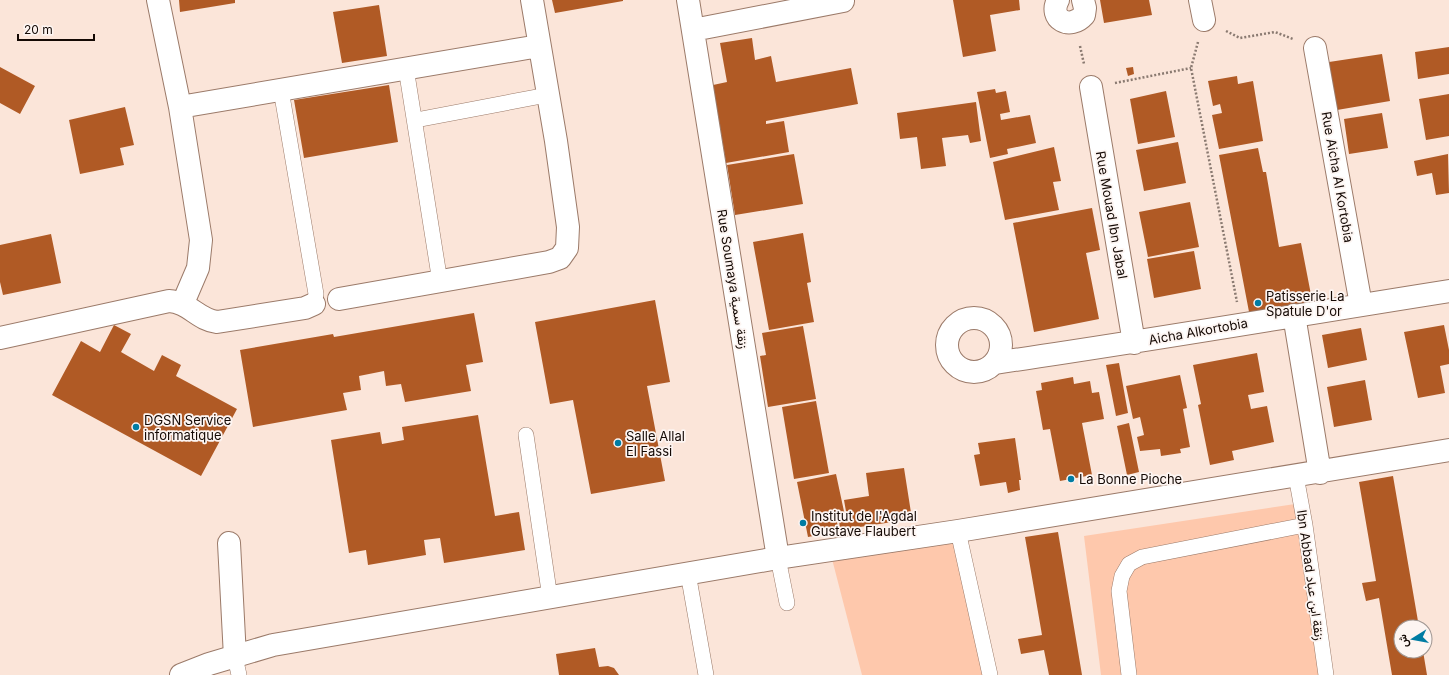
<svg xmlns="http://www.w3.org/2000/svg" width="1449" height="675" font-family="Inter,Vazirmatn,sans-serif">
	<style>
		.green { fill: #fec8ac }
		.building { fill: #b05a25 }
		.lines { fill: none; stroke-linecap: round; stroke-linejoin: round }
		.service-casing { stroke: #9b7a69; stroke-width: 16 }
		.minor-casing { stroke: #9b7a69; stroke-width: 24 }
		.path { stroke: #8a7a71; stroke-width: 2.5; stroke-dasharray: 2 2; stroke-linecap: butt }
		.service { stroke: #fff; stroke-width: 15 }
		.minor { stroke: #fff; stroke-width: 22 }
		.poi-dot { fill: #007ca3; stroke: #fdf5f2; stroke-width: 1.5 }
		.labels { text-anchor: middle; stroke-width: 3.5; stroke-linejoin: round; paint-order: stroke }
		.street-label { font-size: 13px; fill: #140904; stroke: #fdf5f2 }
		.poi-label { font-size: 13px; fill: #140904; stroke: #fdf5f2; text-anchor: start }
	</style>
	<rect width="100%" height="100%" fill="#fbe5d9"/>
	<path class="green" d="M1295,504L1334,675H1101L1084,536Z
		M955,541L983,675H862L832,559Z"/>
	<path class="building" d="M179,0H235V3L180,12Z
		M552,0H623V1L555,13Z
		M953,0H1019L1020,10L990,15L996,51L963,57Z
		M1100,0H1149L1152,15L1104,23Z
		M379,5L387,56L342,63L333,12Z
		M752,38L755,60L771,56L776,82L851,68L858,104L766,121V124L784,121L789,152L726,163L713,85L727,82L720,43Z
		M1449,47V74L1418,79L1415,52Z
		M1382,54L1390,101L1337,110L1329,62Z
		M0,67L35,86L20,114L0,103Z
		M1133,67L1134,74L1128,76L1126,68Z
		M1237,76L1238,84L1253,81L1263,141L1219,149L1212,115L1222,113L1220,104L1213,106L1208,81Z
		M389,85L398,142L304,158L294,100Z
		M995,89L996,93L1006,91L1010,112L1000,114L1001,120L1030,115L1036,143L1007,149L1008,154L990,158L977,92Z
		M1166,91L1175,137L1138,144L1130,99Z
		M1449,94V136L1426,140L1419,99Z
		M976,102L981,141L970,143L968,135L942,138L946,166L921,169L917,137L900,139L897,113Z
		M125,107L134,145L120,148L124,165L80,174L69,120Z
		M1382,113L1388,148L1349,154L1344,119Z
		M1178,142L1186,183L1144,191L1136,150Z
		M1054,147L1061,181L1053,182L1059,210L1005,220L993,162Z
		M1258,148L1263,172H1266L1279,247L1301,243L1313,305L1250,317L1219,155Z
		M794,154L803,204L735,215L727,165Z
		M1448,154L1449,193L1436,195L1432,173L1417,176L1414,161Z
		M1190,202L1199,247L1148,257L1139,212Z
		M1092,208L1100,250L1086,253L1099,319L1034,332L1013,223Z
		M803,233L811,282L807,283L814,322L769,330L753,242Z
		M51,234L61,283L3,295L0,282V245Z
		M1194,251L1201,289L1154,298L1147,259Z
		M655,300L670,382L647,386L665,481L591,494L573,400L550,404L535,322Z
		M474,313L483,362L466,365L471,391L405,402L401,384L386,386L384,371L359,376L361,390L343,393L347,410L253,427L240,350L333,334L334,337Z
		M114,325L131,334L121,352L154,371L162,355L181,365L176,376L237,409L201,476L52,395L81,341L100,352Z
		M1444,325L1449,350V364L1440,366L1445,393L1418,398L1404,332Z
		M803,326L816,399L768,407L760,356L766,355L762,333Z
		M1361,328L1367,360L1328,368L1322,335Z
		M1257,353L1264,392L1248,395L1251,409L1267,406L1274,442L1232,451L1234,460L1210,465L1198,405L1201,404L1193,365Z
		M1119,363L1128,413L1116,416L1106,365Z
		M1180,375L1187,408L1183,409L1190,447L1180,449L1181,453L1161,456L1160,449L1140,451L1137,437L1144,435L1140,417L1133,419L1126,386Z
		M1073,377L1074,384L1090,381L1092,393L1099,392L1104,419L1082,423L1092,475L1060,481L1050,429L1043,430L1036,391L1042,390L1041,383Z
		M1365,380L1372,420L1334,427L1327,387Z
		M816,401L829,473L794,479L782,407Z
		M478,415L495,516L519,512L525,550L444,563L440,538L424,540L426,555L368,565L366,550L349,553L331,440L380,432L382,444L404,440L402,427Z
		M1129,423L1139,472L1127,475L1117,426Z
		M1015,438L1021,480H1019L1020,490L1008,493L1006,482L980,486L974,455L980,454L978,443Z
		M904,468L912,519L840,530L839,519L847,517L844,500L869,496L866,473Z
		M836,474L845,516L836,518L839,531L808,537L797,482Z
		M1393,476L1419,627H1401V651H1423L1427,675H1392L1379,598L1366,601L1362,583L1376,581L1359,482Z
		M1058,532L1082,675H1049L1044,650L1021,654L1018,639L1042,635L1025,537Z
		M595,648L599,667L608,666L614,668L619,675H559L556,654Z"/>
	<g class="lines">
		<defs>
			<path id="service" d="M406,68L440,282
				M281,90L316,294L314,304
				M416,120L547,95
				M526,435L550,598
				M1296,476L1305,525L1326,675
				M958,531L990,675
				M778,558L787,603
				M688,573L706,675
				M235,657L239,675
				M1129,675L1119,591L1122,576L1129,564L1142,557L1305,525"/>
			<path id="minor" d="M158,0L180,107L201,240L198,268L183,303
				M688,0L778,558
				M1058,0C1048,19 1070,31 1084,15L1085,8L1083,0
				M1200,0L1204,20
				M693,30L843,1
				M1315,48L1361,305
				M1091,87L1134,343
				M180,107L539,46
				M339,299L549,262L560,258L567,248L568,227L556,141L532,0
				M1294,315L1320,473
				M947 345a27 27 0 1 1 54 0a27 27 0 1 1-54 0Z
				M0,338L169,301C189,302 198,320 217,322L305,308L314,304
				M994,363C1146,341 1297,315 1449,291
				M229,543L235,657
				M181,675L209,664L273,645L778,558L958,531L1449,450"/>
		</defs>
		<use href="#service" class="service-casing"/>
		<use href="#minor" class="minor-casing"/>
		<path class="path" d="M1226,31L1240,38L1275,32L1293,39
			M1198,42L1191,68L1237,302
			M1080,46L1084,64
			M1115,83L1191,68"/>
		<use href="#service" class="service"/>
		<use href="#minor" class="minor"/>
	</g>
	<g class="poi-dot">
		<circle cx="1258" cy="303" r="4"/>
		<circle cx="136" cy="427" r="4"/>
		<circle cx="618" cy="443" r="4"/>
		<circle cx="1071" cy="479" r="4"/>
		<circle cx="803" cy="523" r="4"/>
	</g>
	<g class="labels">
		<g class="street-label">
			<text transform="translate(1338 177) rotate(80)" y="5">Rue Aicha Al Kortobia</text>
			<text transform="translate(1112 215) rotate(80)" y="5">Rue Mouad Ibn Jabal</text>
			<text transform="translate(733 279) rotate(81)" y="5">Rue Soumaya زنقة سمية</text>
			<text transform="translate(1198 331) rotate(-10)" y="5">Aicha Alkortobia</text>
			<text transform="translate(1311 575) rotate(82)" y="5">Ibn Abbad زنقة ابن عباد</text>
		</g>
		<g class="poi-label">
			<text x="1266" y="301">Patisserie La<tspan x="1266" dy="15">Spatule D'or</tspan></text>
			<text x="144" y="425">DGSN Service<tspan x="144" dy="15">informatique</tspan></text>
			<text x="626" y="441">Salle Allal<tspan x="626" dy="15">El Fassi</tspan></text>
			<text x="1079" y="484">La Bonne Pioche</text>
			<text x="811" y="521">Institut de l'Agdal<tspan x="811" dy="15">Gustave Flaubert</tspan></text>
		</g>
	</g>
	<g transform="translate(1413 639) rotate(259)"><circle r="19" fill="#fdf5f2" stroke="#a09793"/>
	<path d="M0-3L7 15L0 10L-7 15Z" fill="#007ca3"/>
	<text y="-6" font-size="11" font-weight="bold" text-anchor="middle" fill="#140904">ش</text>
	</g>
	<path d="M18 34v6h76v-6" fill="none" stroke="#140904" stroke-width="2"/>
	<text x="24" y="34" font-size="12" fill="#140904" stroke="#fdf5f2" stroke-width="3" paint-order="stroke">20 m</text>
</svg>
